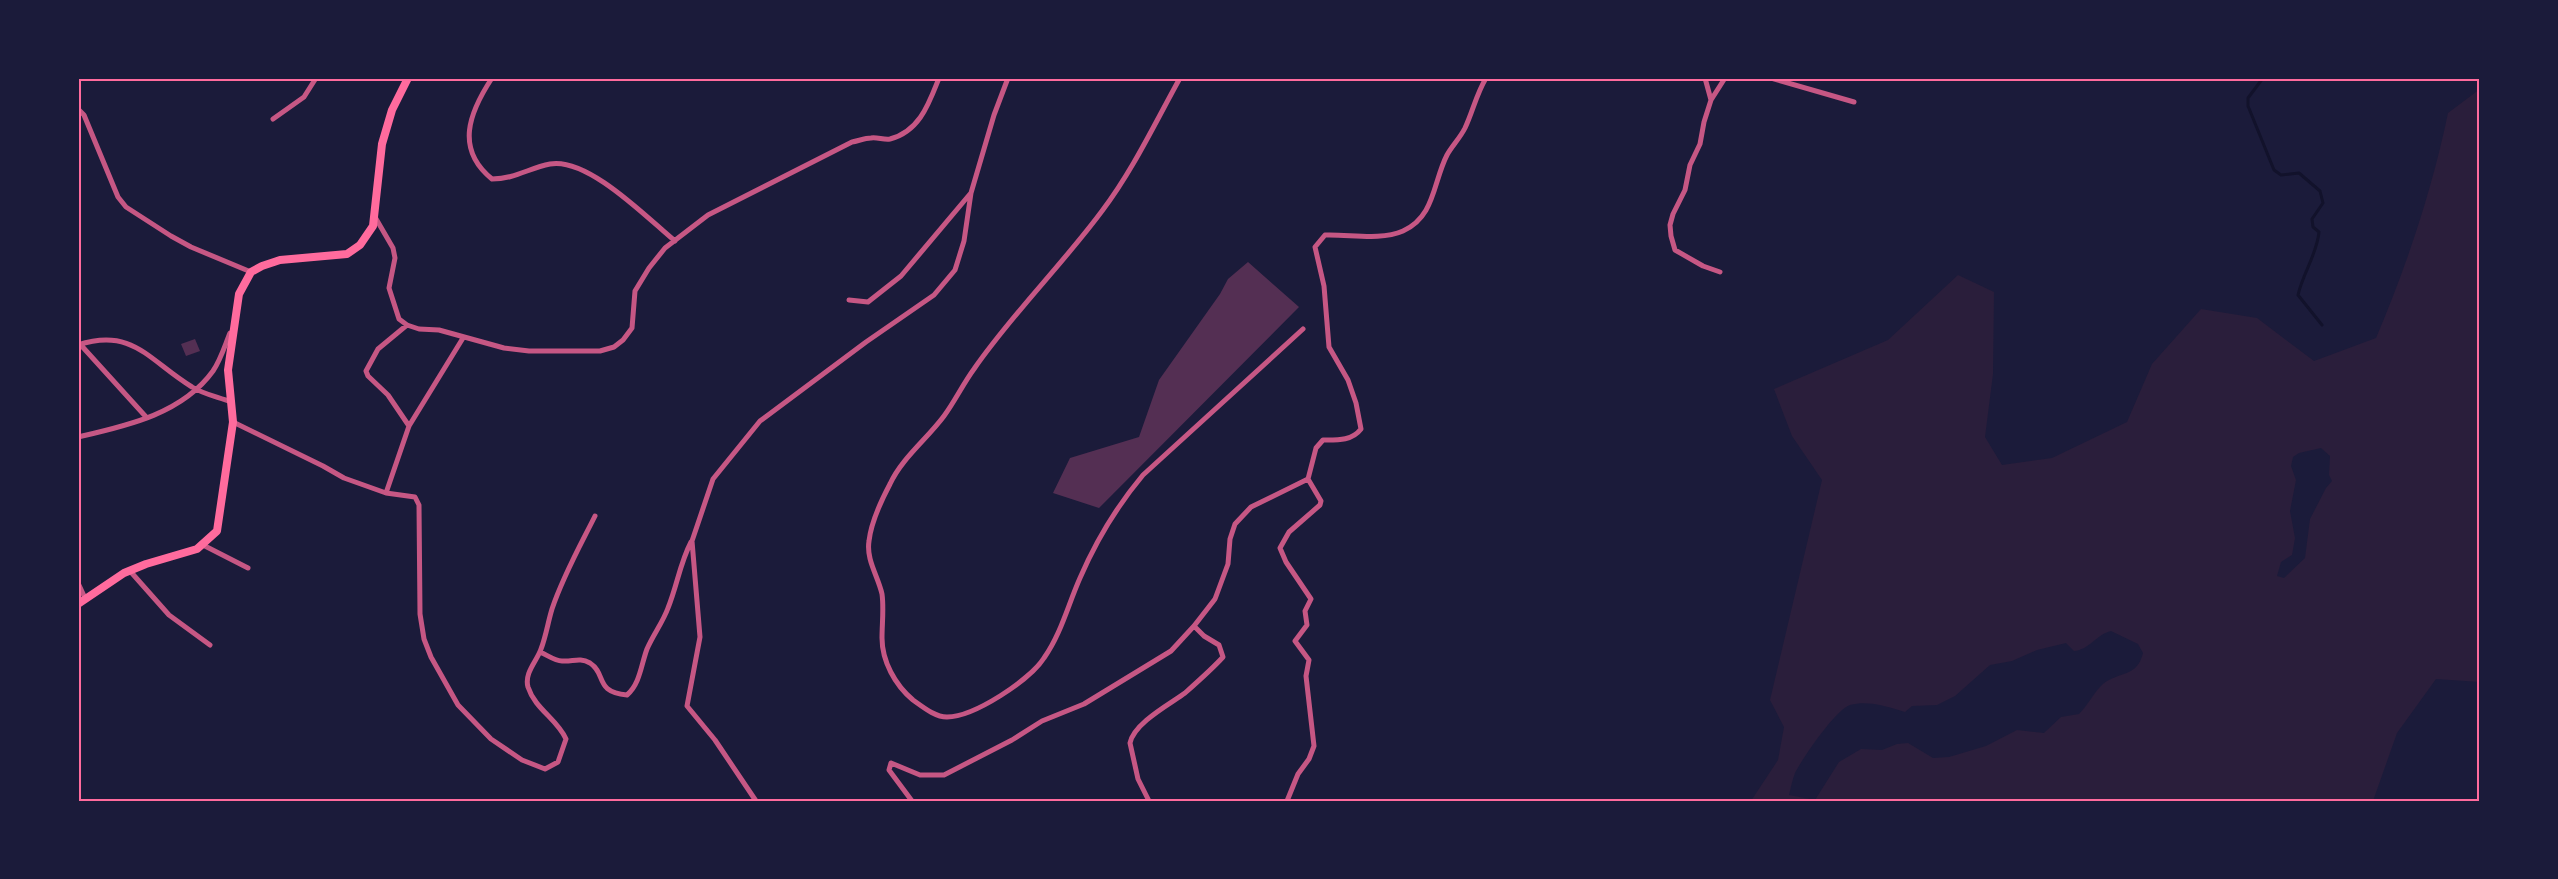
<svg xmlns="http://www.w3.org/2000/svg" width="2558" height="879" font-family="'Titillium Web',sans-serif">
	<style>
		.green { fill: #2a1e3b; fill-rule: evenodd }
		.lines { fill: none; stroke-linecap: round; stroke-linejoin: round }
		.stream { stroke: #12122b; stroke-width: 3 }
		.building { fill: #542f53 }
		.minor { stroke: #c65784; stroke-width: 5 }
		.trunk { stroke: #ff6b9d; stroke-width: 8 }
		.neatline { fill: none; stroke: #ff6b9d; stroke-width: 2 }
	</style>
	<rect width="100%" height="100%" fill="#1b1b3a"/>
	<path class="green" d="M2480,89V682L2436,679L2397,733L2373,801H1751L1778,760L1784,727L1770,700L1822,480L1792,436L1774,389L1888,340L1958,275L1994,292L1993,374L1985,437L2002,465L2052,458L2127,422L2152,364L2201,309L2257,318L2314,361L2376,338C2407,265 2432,190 2448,113ZM2321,448L2330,456L2329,475L2332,481L2326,488L2310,519L2305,558L2284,578L2277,576L2281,562L2292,555L2295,538L2290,511L2296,480L2291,466L2293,457L2299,453ZM2111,631L2138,644L2143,653C2137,678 2119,671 2103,684C2094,692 2088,705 2079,714L2061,717L2044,733L2017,730L1986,746L1949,757L1933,758L1908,743L1897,744L1882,750L1861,749L1839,762L1815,800L1789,795C1791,788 1792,780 1795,773C1802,759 1836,709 1850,705C1869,700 1888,707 1905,712L1912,706L1937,705L1955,696L1990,665L2012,661L2037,650L2066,643L2074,651C2089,650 2097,634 2111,631Z"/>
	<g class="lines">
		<path class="stream" d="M2263,78L2248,98V106L2274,170L2281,175L2299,173L2320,191L2323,203L2312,219L2313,227L2319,232C2317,254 2303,273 2298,295L2322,325"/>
	</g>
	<path class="building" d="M1248,262L1299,307L1099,508L1053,493L1070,458L1139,437L1159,380L1220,294L1228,279Z
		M195,339L200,351L186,356L181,344Z"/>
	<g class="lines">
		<path class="minor" d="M492,78C469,113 455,149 492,179C515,179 529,168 550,164C588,157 647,218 675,241
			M1180,78C1155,123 1133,170 1102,211C1062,265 1012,314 974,369C963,384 955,401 944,416C927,439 902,458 890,484C881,501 871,523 869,541C866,560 878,576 882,594C884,608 882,624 882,638C882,661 895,685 913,700C923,707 935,717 947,717C974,717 1030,680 1044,658C1061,634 1068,605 1080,578C1096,541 1117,506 1143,475L1303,329
			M1705,78L1711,100
			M1771,78L1854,102
			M78,109L84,115L118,197L126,207L171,236L191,247L251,272
			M273,119L304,97L316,78
			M375,217L393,248L395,258L389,288L399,319L407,325L419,329L439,330L504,348L529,351H600L614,347L623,340L632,328L635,291L649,268L665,248L708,215L852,142C858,141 865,138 871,138C877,137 884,140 890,139C920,131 929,103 939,78
			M1720,272L1703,266L1675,250L1671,236L1670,225L1673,214L1685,190L1690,165L1700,144L1704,122L1711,100L1725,78
			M849,300L868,302L901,276L970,194
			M407,325L378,349L366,371L368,376L388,395L409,426
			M79,343L147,418
			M78,345C133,327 149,361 192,387C203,394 218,397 231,402
			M233,422L323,466L344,478L386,493L415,497L419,505L420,614L424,639L431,657L458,705L491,739L522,760L545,769L558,762L566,739C557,719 535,709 528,687C524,673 537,661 541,649C546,636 548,622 552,609C563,576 580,546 595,516
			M78,437C126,426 182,414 213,371C221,359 225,345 230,333
			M386,493L409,426L463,338
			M201,544L248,568
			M130,571L169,615L210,645
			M78,583L85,598
			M540,652C547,655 555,661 562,661C573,662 579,657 590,663C607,674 594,692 627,695C640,684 641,665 647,649C653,635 663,622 668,608C677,586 680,563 691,542
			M756,801L715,740L687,706L700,637L692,541L713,479L760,421L866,342L934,295L955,270L964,241L971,193L994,115L1008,78
			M912,801L889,770L891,763L920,775H944L1012,740L1042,721L1084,704L1171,651L1194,626L1215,599L1228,564L1230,539L1235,524L1251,507L1308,479
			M1149,801L1138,779L1130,743C1134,723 1170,704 1185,693C1194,685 1215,666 1223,657L1219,645L1204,636L1194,626
			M1287,801L1298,774L1309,759L1314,746L1306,676L1309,660L1295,641L1307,625L1305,611L1311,599L1286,562L1280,548L1289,532L1320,505L1321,501L1308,479L1316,448L1323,440C1337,440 1352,441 1361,429L1356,403L1348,380L1329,347L1324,286L1315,247L1325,235C1350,234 1380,241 1403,231C1435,217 1433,182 1447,155C1452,146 1460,138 1465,128C1473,111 1476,95 1486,78"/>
		<path class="trunk" d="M78,604L124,573L146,564L197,549L217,531L233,422L228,370L239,294L251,272L262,266L280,260L347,254L360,245L373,226L382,144L392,110L408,78"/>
	</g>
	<rect width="2558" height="879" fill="none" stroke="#1b1b3a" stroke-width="159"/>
	<rect x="80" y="80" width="2398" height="720" class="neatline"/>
</svg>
